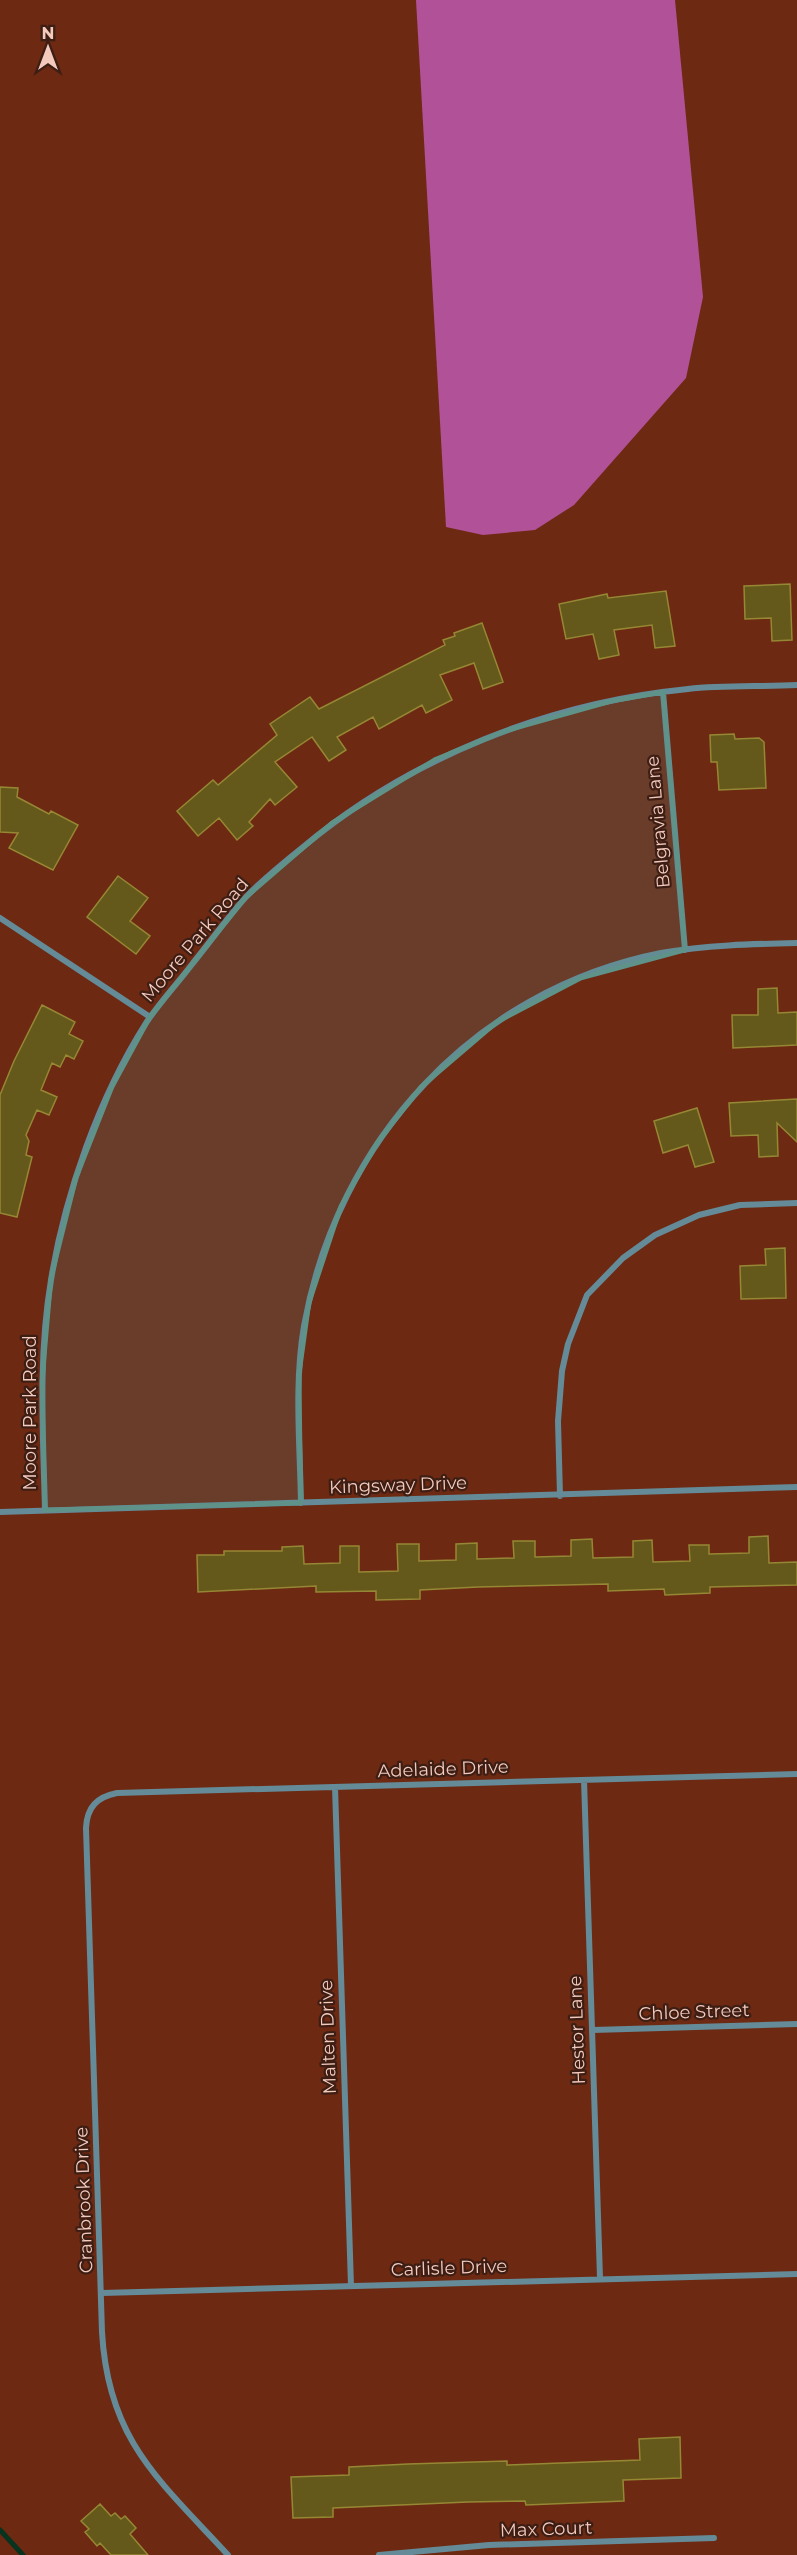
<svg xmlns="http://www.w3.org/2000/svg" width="797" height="2555" font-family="Montserrat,sans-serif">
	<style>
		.forest { fill: #b15298 }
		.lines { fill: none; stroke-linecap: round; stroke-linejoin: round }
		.stream { stroke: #07331f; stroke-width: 5 }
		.building { fill: #64591a; stroke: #968735; stroke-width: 1.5 }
		.minor { stroke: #648b97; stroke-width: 6 }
		.marked { fill: #5f938a; fill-opacity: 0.2; stroke: #5f938a; stroke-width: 4.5; stroke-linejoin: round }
		.labels { text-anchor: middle; stroke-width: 4.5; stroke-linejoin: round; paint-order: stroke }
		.street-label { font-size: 18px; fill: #f4cabd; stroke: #3d1e14 }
	</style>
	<rect width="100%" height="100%" fill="#6d2912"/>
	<path class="forest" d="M416,0H675L703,297L686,378L574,505L535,530L483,535L446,527Z"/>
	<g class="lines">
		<path class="stream" d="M0,2530L23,2555"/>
	</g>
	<path class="building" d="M790,584L792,640L772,641L771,618L745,619L744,586Z
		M666,591L675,646L655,648L652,625L614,630L619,655L599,659L593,634L566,639L559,604L607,594L608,598Z
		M482,623L503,682L483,689L474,663L440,675L452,700L426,713L422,705L379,729L373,717L337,737L346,750L329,761L312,737L275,762L297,787L275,805L270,799L249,822L253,826L237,840L219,818L198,836L177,811L213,780L218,785L277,735L270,724L310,697L319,709L445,645L443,640L455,636L454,633Z
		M734,734L735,739L759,738L764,742L766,788L719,790L717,762H711L710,735Z
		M0,787L18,788L17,797L49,814L51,811L78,825L53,870L9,848L18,833L0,832Z
		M118,876L148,898L130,921L150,936L136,954L87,917Z
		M777,988L778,1013L797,1012V1045L733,1048L732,1015H758V989Z
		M42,1005L75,1022L69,1034L83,1041L74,1059L66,1055L60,1067L52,1063L41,1090L57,1097L49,1115L37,1110L26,1135L29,1141L26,1155L32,1157L17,1217L0,1213V1095L14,1061Z
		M797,1099V1142L777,1123L778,1156L759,1157L758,1135L731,1136L729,1103Z
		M697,1108L714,1162L695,1167L688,1145L663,1153L654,1121Z
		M785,1248L786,1298L741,1299L740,1266L766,1265L765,1249Z
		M768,1536L769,1563L797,1562V1585L710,1587V1593L665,1595L664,1589L608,1591V1584L478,1587L420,1590V1599L376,1600V1591L316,1592V1586L198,1592L197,1555H224V1551H282V1547L303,1546L304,1564L340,1563V1546H359V1572L398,1571L397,1544H419V1561L456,1560V1544L477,1543V1559L514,1558L513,1541H535V1557L571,1556V1540L592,1539L593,1558L633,1557V1541L652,1540L653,1562L690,1561L689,1545H709V1554L749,1553V1537Z
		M680,2437L681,2478L623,2480L624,2501L526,2505L525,2501L468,2502L333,2508V2517L293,2518L291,2477L349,2475V2467L408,2464L507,2461V2465L640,2460L639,2439Z
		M100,2504L111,2516L115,2513L121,2519L125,2516L136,2528L130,2534L148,2555H111L100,2543L97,2546L85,2532L89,2529L81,2521Z"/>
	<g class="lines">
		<path class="minor" d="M663,692L685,950
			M0,918L150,1017
			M560,1496L558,1421L562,1371L568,1344L587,1295L623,1258L655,1235L699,1215L740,1205L797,1203
			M301,1503C300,1445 294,1384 304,1326C337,1141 474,990 661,953C706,945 752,944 797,943
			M45,1510C43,1433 38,1357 51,1280C65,1194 99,1097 146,1023C160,1002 178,983 193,963C211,941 227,918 245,898C263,879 283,863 303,847C411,757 548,703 688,689C724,685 761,687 797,685
			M0,1512L797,1487
			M584,1780L600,2278
			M335,1787L351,2286
			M593,2030L797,2024
			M102,2293L797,2274
			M228,2555C159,2480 108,2440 102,2332L86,1828C87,1807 97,1797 117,1793L797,1774
			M379,2555L489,2545L714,2538"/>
	</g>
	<path class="marked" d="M663,692L685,950L581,978L497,1022L421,1087L377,1143L341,1206L309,1303L299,1375L301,1503L45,1510L42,1382L51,1278L76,1178L112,1087L150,1017L245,898L332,823L436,759L505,731L612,701Z"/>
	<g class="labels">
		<g class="street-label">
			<text transform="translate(658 822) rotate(-95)" y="6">Belgravia Lane</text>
			<text transform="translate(195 940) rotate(-50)" y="6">Moore Park Road</text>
			<text transform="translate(30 1413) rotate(-90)" y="6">Moore Park Road</text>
			<text transform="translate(398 1485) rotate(-2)" y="6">Kingsway Drive</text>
			<text transform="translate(443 1769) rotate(-2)" y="6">Adelaide Drive</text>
			<text transform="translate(694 2012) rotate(-2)" y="6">Chloe Street</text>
			<text transform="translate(577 2030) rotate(-92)" y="6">Hestor Lane</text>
			<text transform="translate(328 2037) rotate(-92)" y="6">Malten Drive</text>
			<text transform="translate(84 2200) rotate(-92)" y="6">Cranbrook Drive</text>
			<text transform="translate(449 2268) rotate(-2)" y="6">Carlisle Drive</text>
			<text transform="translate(546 2529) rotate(-2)" y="6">Max Court</text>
		</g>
	</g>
	<g transform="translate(48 48)" stroke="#3d1e14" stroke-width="4.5" paint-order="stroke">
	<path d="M0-4.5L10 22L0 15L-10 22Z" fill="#f4cabd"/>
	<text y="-9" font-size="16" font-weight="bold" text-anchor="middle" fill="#f4cabd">N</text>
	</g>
</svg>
